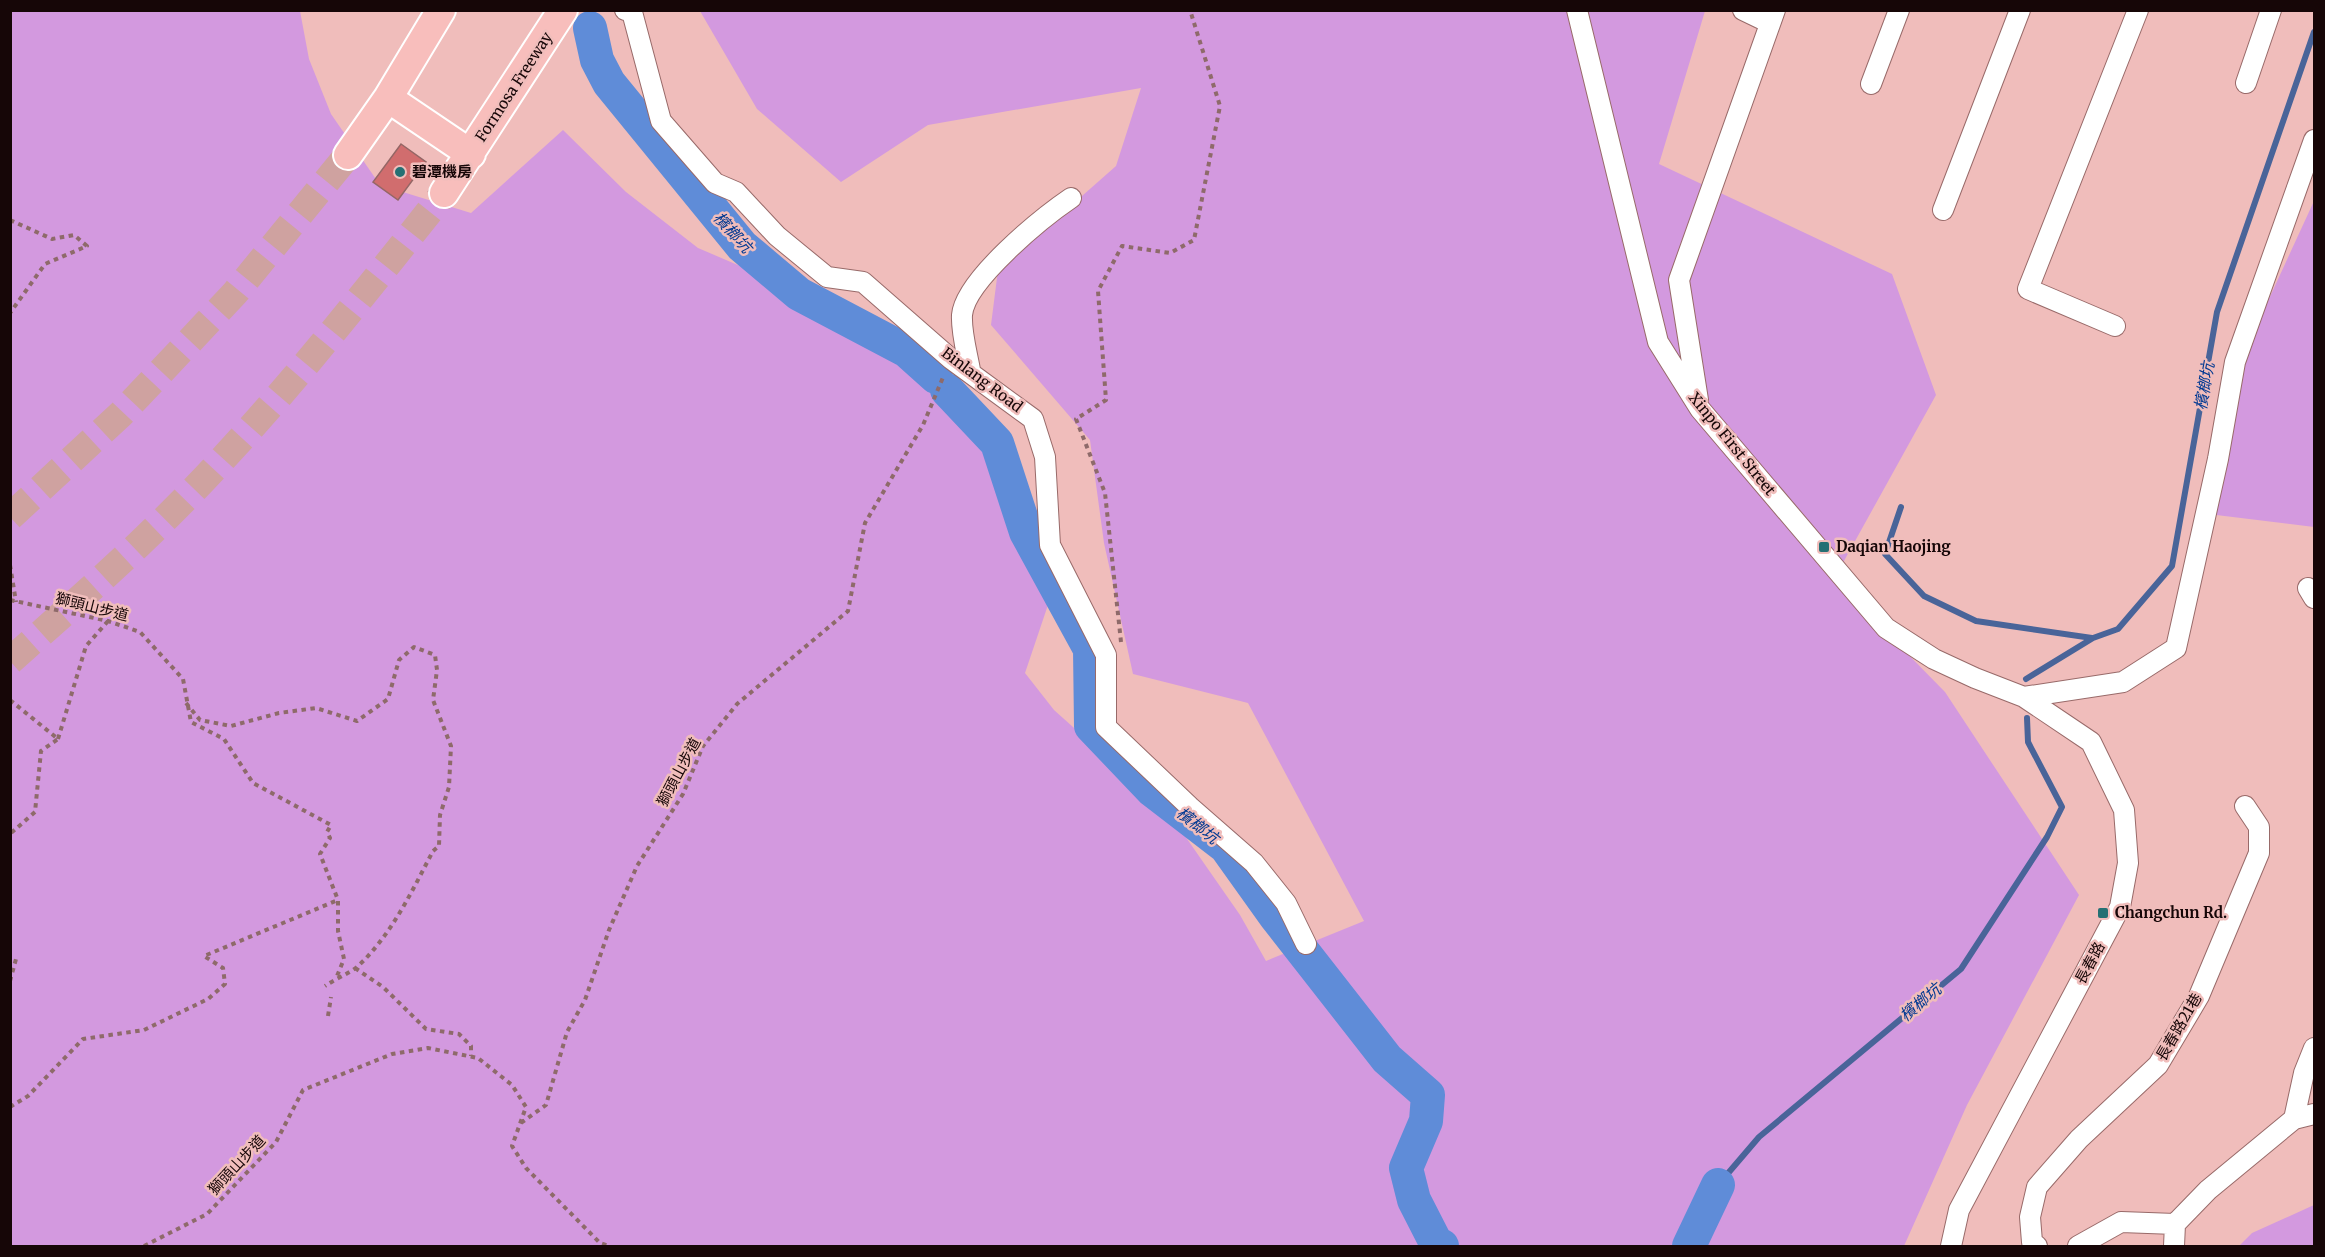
<svg xmlns="http://www.w3.org/2000/svg" width="2325" height="1257" font-family="Merriweather,'Noto Sans TC',serif">
	<style>
		.green { fill: #d399df }
		.lines { fill: none; stroke-linecap: round; stroke-linejoin: round }
		.stream { stroke: #496499; stroke-width: 6 }
		.river { stroke: #5f8cd8; stroke-width: 34 }
		.building { fill: #d16d6e; stroke: #946665; stroke-width: 1.5 }
		.highway-tunnel { stroke: #cfa2a0; stroke-width: 28; stroke-dasharray: 28 14; stroke-linecap: butt }
		.minor-casing { stroke: #986a69; stroke-width: 22 }
		.highway-casing { stroke: #fff; stroke-width: 32 }
		.path { stroke: #8e6a6a; stroke-width: 4; stroke-dasharray: 4.5 4.5; stroke-linecap: butt }
		.minor { stroke: #fff; stroke-width: 20 }
		.highway { stroke: #f8bebc; stroke-width: 28 }
		.poi-dot { fill: #257074; stroke: #f0bdbb; stroke-width: 2 }
		.labels { text-anchor: middle; stroke-width: 5; stroke-linejoin: round; paint-order: stroke }
		.street-label { font-size: 15px; fill: #160607; stroke: #f0bdbb }
		.poi-label { font-size: 15px; font-weight: bold; fill: #160607; stroke: #f0bdbb; text-anchor: start }
		.water-label { font-size: 16px; font-style: italic; fill: #013992; stroke: #f0bdbb }
	</style>
	<rect width="100%" height="100%" fill="#f0bdbb"/>
	<path class="green" d="M10,11H300L309,59L331,114L380,185L471,213L563,130L626,192L698,248L801,292L977,399L1051,596L1025,673L1054,710L1169,813L1240,915L1266,961L1364,921L1248,703L1133,674L1104,543L1090,440L991,325L998,270L1116,166L1141,88L928,125L841,182L757,109L700,11H1705L1659,164L1892,274L1936,395L1834,579L1945,692L2079,895L1967,1105L1904,1246H11Z
		M2314,201V527L2200,513L2222,401Z
		M2314,1205V1246H2239L2252,1233Z"/>
	<g class="lines">
		<path class="stream" d="M1901,507L1885,554L1924,596L1976,621L2092,638
			M2026,679L2093,638L2118,629L2172,566L2217,312L2314,32
			M1718,1185L1759,1137L1961,969L2047,837L2062,807L2028,742L2027,718"/>
		<path class="river" d="M590,28L597,60L609,83L742,246L799,294L907,351L936,377
			M947,390L997,443L1026,532L1090,649L1091,726L1152,790L1226,847L1276,917L1387,1059L1428,1095L1426,1121L1406,1168L1414,1200L1436,1243L1442,1246
			M1689,1246L1718,1185"/>
	</g>
	<path class="building" d="M401,144L426,162L398,200L373,182Z"/>
	<g class="lines">
		<path class="highway-tunnel" d="M10,517L121,414L235,293L348,155
			M10,661C82,597 154,534 219,463C298,378 371,285 444,193"/>
		<defs>
			<path id="minor" d="M625,10L632,12L661,121L715,183L736,192L777,236L827,277L863,282L951,359L1033,419L1045,457L1050,545L1106,655V727L1190,807L1254,863L1286,903L1306,944
				M1577,10L1658,342L1700,409L1886,628L1934,659L1975,678L2024,697L2091,742L2124,810L2128,863L2120,907L1959,1210L1951,1246
				M1743,10L1770,23
				M2246,83L2271,10
				M1871,84L1899,10
				M1943,210L2020,10
				M2115,326L2028,289L2138,10
				M970,370C967,353 961,332 962,315C965,280 1043,217 1071,198
				M1698,400L1679,280L1775,10
				M2308,588L2314,598
				M2024,697L2123,682L2176,648L2218,459L2235,362L2314,140
				M2294,1119L2304,1073L2314,1048
				M2037,1246L2032,1242L2030,1217L2037,1187L2079,1139L2158,1065L2199,996L2259,853V827L2245,806
				M2078,1246L2121,1222L2175,1224
				M2174,1246L2175,1224L2208,1190L2294,1119L2314,1114"/>
			<path id="highway" d="M388,98L471,154
				M348,155L388,98L441,10
				M444,193L563,10"/>
		</defs>
		<use href="#minor" class="minor-casing"/>
		<use href="#highway" class="highway-casing"/>
		<path class="path" d="M10,220L52,239L74,235L87,246L45,264L10,313
			M10,565L16,602
			M10,600L108,621L140,632L183,679L191,722L224,739L253,783L331,825L327,832L330,838L320,854L338,900V931L344,959L337,976
			M1121,642L1105,493L1076,419L1106,400L1098,291L1122,246L1170,253L1194,240L1220,106L1190,10
			M10,700L58,739L41,751L35,812L10,834
			M186,703L200,720L231,726L279,713L316,708L357,721L388,699L399,660L414,647L435,655L437,670L433,700L451,746L449,787L440,815L439,846L433,851C412,891 391,936 357,967C348,974 335,979 325,986
			M58,739L86,646L108,621
			M355,968L383,987L426,1029L459,1034L471,1046V1056
			M10,981L16,959
			M328,1016L331,997
			M10,1107L28,1096L83,1039L144,1030L208,999L225,984L223,968L204,956L338,900
			M521,1123L546,1105L567,1032L585,1000L609,930L637,866L683,794L703,746L737,704L848,611L865,523L923,425L944,375
			M144,1246L207,1214L276,1142L303,1090L392,1054L428,1048L478,1058L512,1085L526,1107L512,1146L526,1168L600,1243L609,1246"/>
		<use href="#minor" class="minor"/>
		<use href="#highway" class="highway"/>
	</g>
	<g class="poi-dot">
		<circle cx="400" cy="172" r="6"/>
		<rect x="1818" y="541" width="12" height="12" rx="3"/>
		<rect x="2097" y="907" width="12" height="12" rx="3"/>
	</g>
	<g class="labels">
		<g class="street-label">
			<text transform="translate(514 87) rotate(-57)" y="5">Formosa Freeway</text>
			<text transform="translate(982 380) rotate(37)" y="5">Binlang Road</text>
			<text transform="translate(1732 444) rotate(51)" y="5">Xinpo First Street</text>
			<text transform="translate(92 607) rotate(14)" y="5">獅頭山步道</text>
			<text transform="translate(679 772) rotate(-62)" y="5">獅頭山步道</text>
			<text transform="translate(2090 963) rotate(-62)" y="5">長春路</text>
			<text transform="translate(2179 1027) rotate(-60)" y="5">長春路21巷</text>
			<text transform="translate(237 1165) rotate(-47)" y="5">獅頭山步道</text>
		</g>
		<g class="poi-label">
			<text x="412" y="177">碧潭機房</text>
			<text x="1836" y="552">Daqian Haojing</text>
			<text x="2115" y="918">Changchun Rd.</text>
		</g>
		<g class="water-label">
			<text transform="translate(733 232) rotate(48)" y="6">檳榔坑</text>
			<text transform="translate(2204 386) rotate(-80)" y="6">檳榔坑</text>
			<text transform="translate(1198 825) rotate(38)" y="6">檳榔坑</text>
			<text transform="translate(1920 1002) rotate(-40)" y="6">檳榔坑</text>
		</g>
	</g>
	<rect width="2325" height="1257" fill="none" stroke="#160607" stroke-width="24"/>
</svg>
